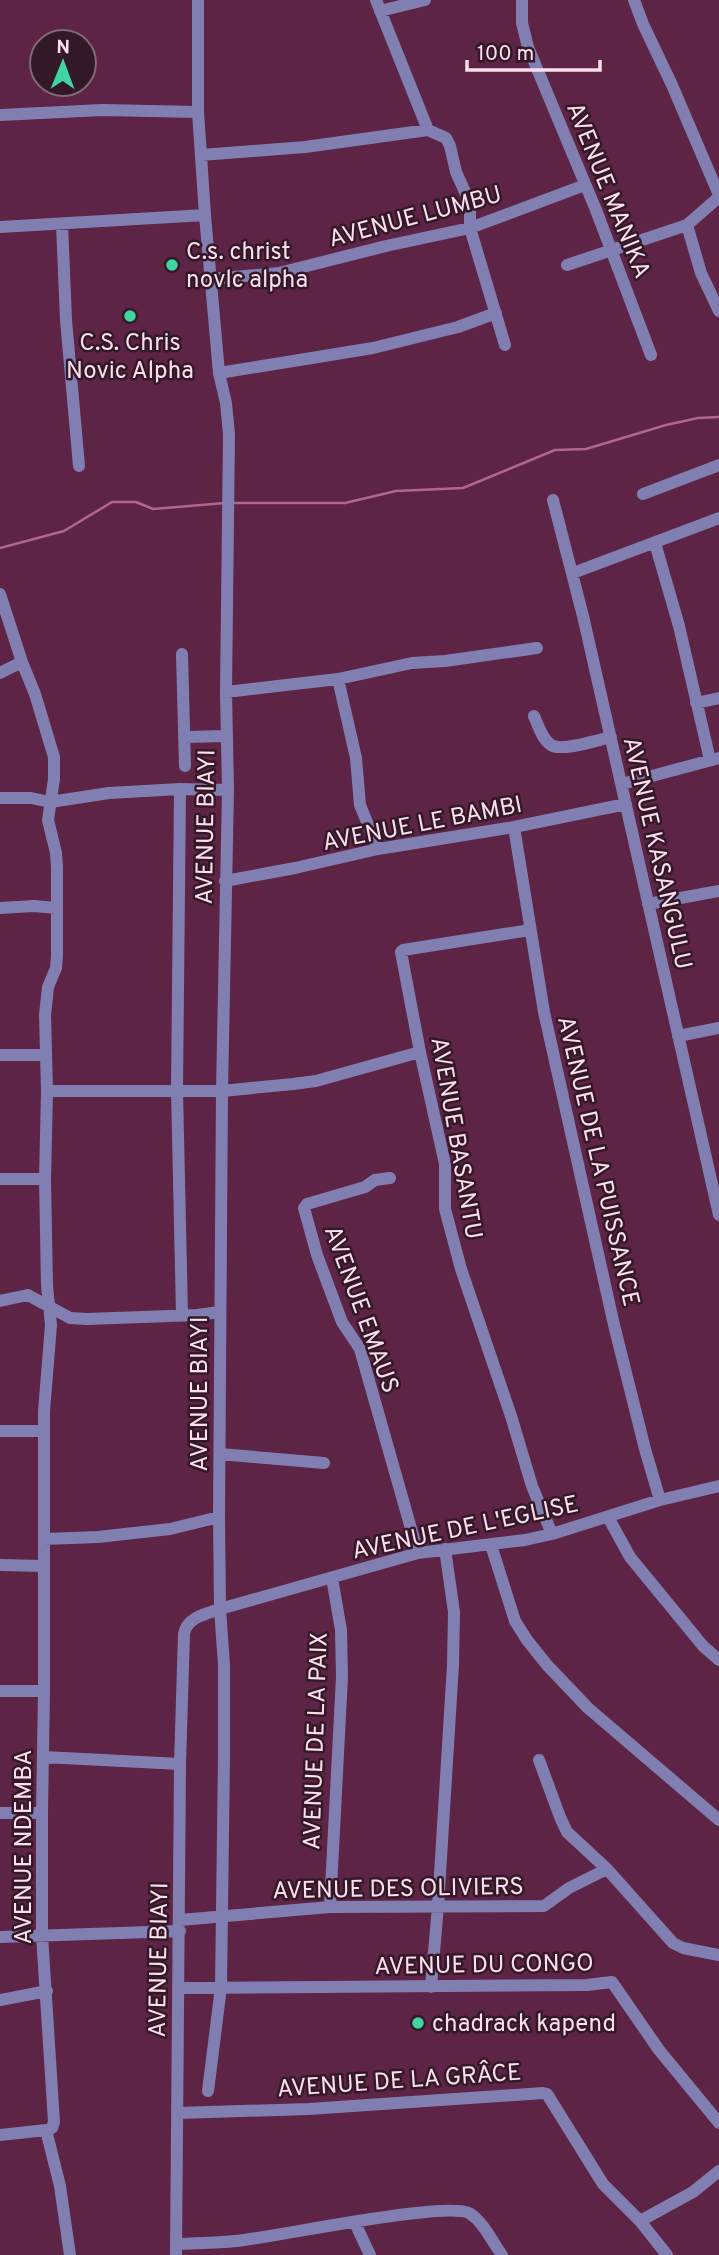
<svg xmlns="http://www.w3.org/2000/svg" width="719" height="2255" font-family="Overpass,sans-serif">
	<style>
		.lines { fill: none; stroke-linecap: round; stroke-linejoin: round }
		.stream { stroke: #b16691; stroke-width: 2.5 }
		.minor { stroke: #817fb2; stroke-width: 12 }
		.poi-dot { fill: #40d4a2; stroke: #331927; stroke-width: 2.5 }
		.labels { text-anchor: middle; stroke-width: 5; stroke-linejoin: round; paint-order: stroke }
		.street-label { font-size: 24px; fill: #fcdeed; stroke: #331927 }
		.poi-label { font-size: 24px; fill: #fcdeed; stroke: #331927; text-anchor: start }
	</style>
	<rect width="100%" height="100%" fill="#5d2446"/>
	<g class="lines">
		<path class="stream" d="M232,503H345L396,491L463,488L555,450L586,449L666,425L698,418L719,417
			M0,548L64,531L112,502H136L153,509L225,503"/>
		<path class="minor" d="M198,0V112L205,215L219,373L226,403L229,434L226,692L228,790L222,1091L219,1517L220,1609L224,1665V1755L221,1987L208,2091
			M376,0L428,130
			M522,0V23L528,47L596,210L651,355
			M634,0L643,24L672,85L719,195
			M380,11L425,0
			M0,115L102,110L198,112
			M201,155L305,147L428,130L446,138L450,146L456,172L470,203V228L505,345
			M62,224L66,320L79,466
			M687,225L701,273L719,311
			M0,227L205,215
			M567,265L687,225L719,197
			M211,279L279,273L386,246L470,228L585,185
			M219,373L373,348L458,327L496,313
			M643,494L719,465
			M553,500L583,616L719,1215
			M655,543L679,626L710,760
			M573,573L719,518
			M0,594L22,662L35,694L54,757V779L48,820L56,853L57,867V956L56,968L48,987L45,1015L47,1091L45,1179L47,1286L51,1325L44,1411V1691L42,1813V1935L54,2122L52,2128L46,2130L0,2135
			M182,654L185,766
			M0,673L22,662
			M338,679L356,758L360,805L378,849
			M226,692L338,679L412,663L445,661L537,648
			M696,703L719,698
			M534,716C538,725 542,739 551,745C561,752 598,740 611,737
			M184,737L227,736
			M622,784L719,758
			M180,789L177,1090L182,1315
			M0,798H31L50,802L109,793L180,789L228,790
			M514,827L544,1012L614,1325L645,1449L660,1500
			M225,881L295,868L378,849L514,827L626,804
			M648,904L719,891
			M0,908L34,906L56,908
			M530,930L403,950L401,952L420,1052L445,1164V1209L461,1269L511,1416L532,1486L552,1534
			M678,1036L719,1028
			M0,1055H46
			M47,1091H222L293,1084L316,1081L420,1052
			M390,1178L375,1180L365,1187L307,1204L304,1208L317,1255L342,1322L360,1349L418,1553
			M0,1179H45
			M0,1301L28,1295L70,1318L87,1319L197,1315L220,1312
			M0,1431H44
			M220,1454L324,1463
			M608,1517L630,1557L703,1646L719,1660
			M44,1539L98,1537L170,1529L219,1517
			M491,1545L515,1621L527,1640L547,1665L588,1708L719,1820
			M0,1565L44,1566
			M0,1691H44
			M44,1757L180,1764
			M539,1760L560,1817L567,1832L607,1869L673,1943L683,1948L719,1955
			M0,1813H42
			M330,1907L342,1677L341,1630L332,1578
			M180,1920L330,1907L544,1906L569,1888L607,1869
			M0,1937L180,1931
			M431,1987L438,1906L453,1665L454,1612L445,1549
			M179,1988L587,1985L612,1982L659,2050L719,2123
			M0,2000L47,1991
			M178,2113L309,2109L543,2093L547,2094L603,2184L640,2221L667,2255
			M46,2130L60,2186L70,2255
			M640,2221L693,2192L719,2171
			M355,2223L370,2255
			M177,2244C196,2243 216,2243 236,2241C275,2237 445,2201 469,2213C483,2221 493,2243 502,2255
			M176,2255L180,1764L184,1634C187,1617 206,1614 220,1609L418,1553L525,1540L552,1534L660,1500L719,1486"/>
	</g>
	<g class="poi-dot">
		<circle cx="172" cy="265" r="7"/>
		<circle cx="130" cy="316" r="7"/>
		<circle cx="418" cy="2023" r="7"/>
	</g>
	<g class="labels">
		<g class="street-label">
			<text transform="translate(609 190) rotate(68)" y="8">AVENUE MANIKA</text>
			<text transform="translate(415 216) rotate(-15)" y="8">AVENUE LUMBU</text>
			<text transform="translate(422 823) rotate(-11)" y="8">AVENUE LE BAMBI</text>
			<text transform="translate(205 827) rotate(-89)" y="8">AVENUE BIAYI</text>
			<text transform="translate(658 853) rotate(77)" y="8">AVENUE KASANGULU</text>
			<text transform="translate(457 1138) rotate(80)" y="8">AVENUE BASANTU</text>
			<text transform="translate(599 1161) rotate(77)" y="8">AVENUE DE LA PUISSANCE</text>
			<text transform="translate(362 1309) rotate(70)" y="8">AVENUE EMAUS</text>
			<text transform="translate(199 1394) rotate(-90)" y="8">AVENUE BIAYI</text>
			<text transform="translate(465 1527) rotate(-12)" y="8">AVENUE DE L'EGLISE</text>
			<text transform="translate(315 1741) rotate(-88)" y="8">AVENUE DE LA PAIX</text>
			<text transform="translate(23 1847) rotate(-90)" y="8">AVENUE NDEMBA</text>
			<text transform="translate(398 1888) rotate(-1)" y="8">AVENUE DES OLIVIERS</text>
			<text transform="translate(158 1960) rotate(-89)" y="8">AVENUE BIAYI</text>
			<text transform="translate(484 1964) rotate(-1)" y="8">AVENUE DU CONGO</text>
			<text transform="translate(399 2080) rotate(-4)" y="8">AVENUE DE LA GRÂCE</text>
		</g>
		<g class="poi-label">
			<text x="186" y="259">C.s. christ<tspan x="186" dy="28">novlc alpha</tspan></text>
			<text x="130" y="350" text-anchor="middle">C.S. Chris<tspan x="130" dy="28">Novic Alpha</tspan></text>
			<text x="432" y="2031">chadrack kapend</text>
		</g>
	</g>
	<g transform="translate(63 63) rotate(1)"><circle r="33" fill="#331927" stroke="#836876" stroke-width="2"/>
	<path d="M0-5L12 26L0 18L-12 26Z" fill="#40d4a2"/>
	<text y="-10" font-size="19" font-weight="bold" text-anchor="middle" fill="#fcdeed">N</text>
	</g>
	<path d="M467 60v10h133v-10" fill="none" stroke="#fcdeed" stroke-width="3.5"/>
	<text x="477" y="60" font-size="21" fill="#fcdeed" stroke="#331927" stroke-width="5" paint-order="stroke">100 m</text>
</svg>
